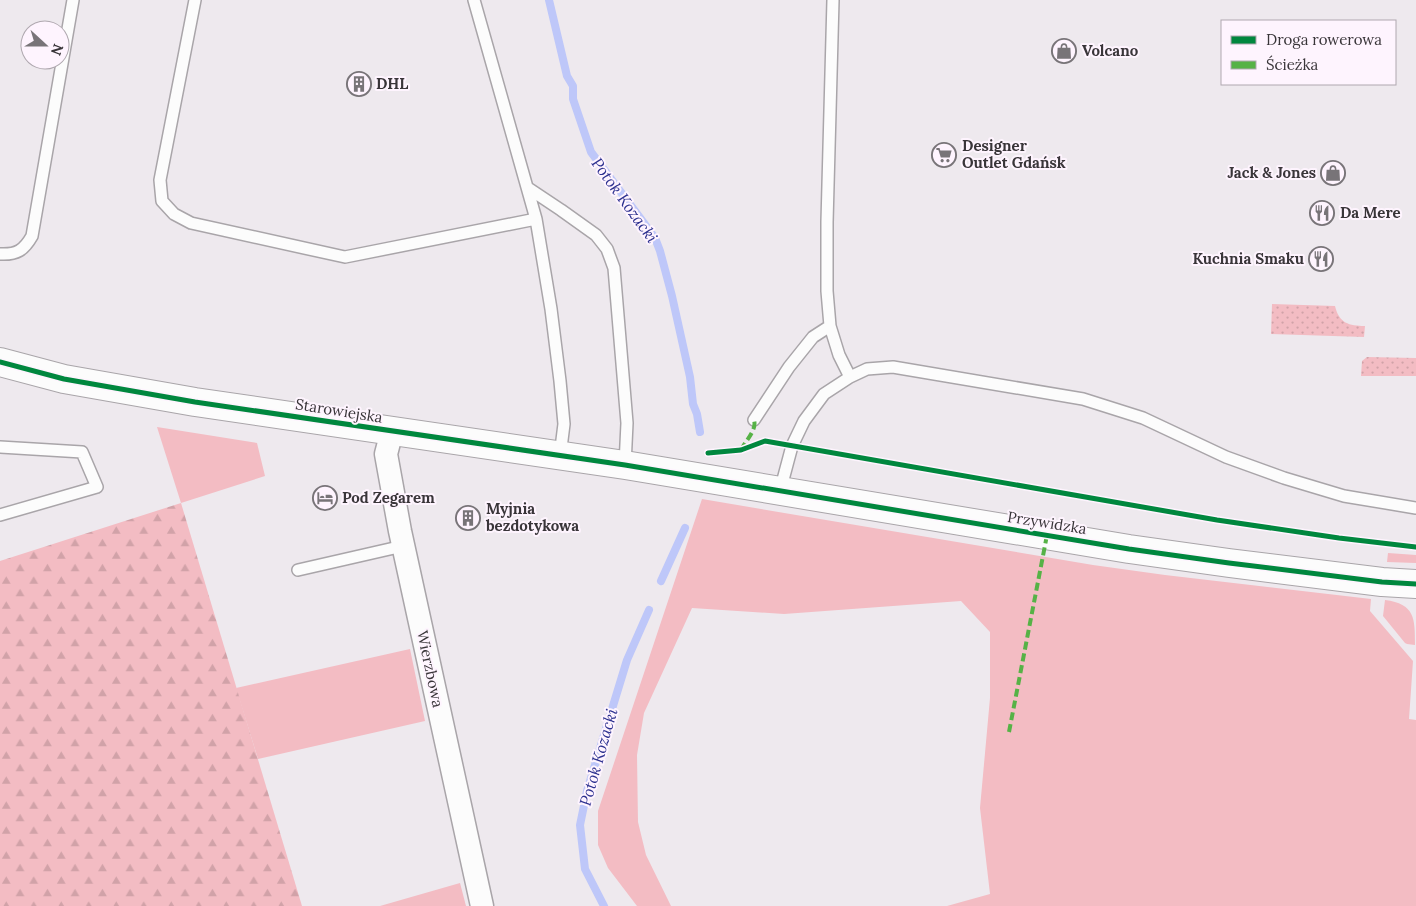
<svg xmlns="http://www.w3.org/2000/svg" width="1416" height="906" font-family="Lora,serif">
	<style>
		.grass { fill: #f3bcc3 }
		.forest { fill: url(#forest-firs) }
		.garden { fill: url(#garden-dots) }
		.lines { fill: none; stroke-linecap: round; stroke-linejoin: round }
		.stream { stroke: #bec7f9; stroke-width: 8 }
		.lane-casing { stroke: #a9a5a9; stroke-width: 14 }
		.street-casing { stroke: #a9a5a9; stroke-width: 25 }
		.secondary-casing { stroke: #a9a5a9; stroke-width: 30 }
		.lane { stroke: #fcfcfc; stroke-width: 11 }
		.street { stroke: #fcfcfc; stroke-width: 22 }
		.secondary { stroke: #fcfcfc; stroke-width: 28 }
		.quiet { stroke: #56b246; stroke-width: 4; stroke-dasharray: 8 4; stroke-linecap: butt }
		.cycleway-casing { stroke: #fef4fe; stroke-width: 8 }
		.cycleway { stroke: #00873e; stroke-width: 5 }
		.labels { text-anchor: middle; stroke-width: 4; stroke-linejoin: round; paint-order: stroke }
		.poi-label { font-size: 15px; font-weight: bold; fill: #393539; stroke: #fef4fe; text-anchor: start }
		.street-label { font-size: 15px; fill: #393539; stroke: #fef4fe }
		.water-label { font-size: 16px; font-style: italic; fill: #2c308f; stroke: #fef4fe }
	</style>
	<defs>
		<pattern id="forest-firs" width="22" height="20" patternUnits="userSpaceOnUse" patternTransform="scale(1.25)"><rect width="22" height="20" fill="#f3bcc3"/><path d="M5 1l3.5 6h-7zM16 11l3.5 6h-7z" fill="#d1a2a8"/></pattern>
		<pattern id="garden-dots" width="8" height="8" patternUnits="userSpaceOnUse" patternTransform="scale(1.25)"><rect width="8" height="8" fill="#f3bcc3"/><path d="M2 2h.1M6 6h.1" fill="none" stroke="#d1a2a8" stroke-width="1.8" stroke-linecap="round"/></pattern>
	</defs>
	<rect width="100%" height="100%" fill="#eee9ee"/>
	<path class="grass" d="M157,427L257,443L265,476L181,503Z
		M702,499L1093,565L1165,575L1371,599L1370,611L1413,661L1409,719L1416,720V906H947L990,894L980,808L990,698V632L961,601L784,614L692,608L644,713L637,755L638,822L646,855L671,906H637L608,868L598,845V811Z
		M1388,553L1416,555V563L1387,562Z
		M1385,600C1415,604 1415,618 1415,645L1407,644L1405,643L1383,616Z
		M410,649L425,721L258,759L236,688Z
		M460,883L466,906H380Z"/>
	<path class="forest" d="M181,503L302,906H0V561Z"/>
	<path class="garden" d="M1272,304L1335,306C1339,323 1349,326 1365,326L1364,337L1271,334Z
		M1367,357L1416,358V376H1361L1362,361Z"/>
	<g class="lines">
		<path class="stream" d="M549,0L567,76L573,86V99L591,152L655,238L660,251L672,296L690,377L693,404L697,414L700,432
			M661,581L685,528
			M604,906L585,869L580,825L587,791L627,660L649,610"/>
		<defs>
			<path id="lane" d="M195,0L160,180L162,201L174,214L191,223L345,257L536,219
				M474,0L536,219L551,309L560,381L564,424L560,456
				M833,0L827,222V291L830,326L839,355L850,377
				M528,188L561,210L596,235L607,249L614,268L627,423L625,465
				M0,254C17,255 24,250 32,236L73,0
				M754,420L789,367L813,337L830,326
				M0,447L82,452L97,487L0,515
				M780,491L792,446L804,421L824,394L850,377L867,369L893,367L1083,399L1143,418L1226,457L1284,478L1344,496L1416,508
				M298,570L403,546"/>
			<path id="street" d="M392,431L386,454L400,531L482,906"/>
			<path id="secondary" d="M0,362L64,379L195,402L625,465L1129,549L1229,563L1382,582L1416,584"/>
		</defs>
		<use href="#lane" class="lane-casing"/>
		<use href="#street" class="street-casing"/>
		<use href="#secondary" class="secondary-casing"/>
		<use href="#lane" class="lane"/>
		<use href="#street" class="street"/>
		<use href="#secondary" class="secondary"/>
		<path class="quiet" d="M741,450C746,440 757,430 754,420
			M1009,732L1047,535"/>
		<defs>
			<path id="cycleway" d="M0,362L64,379L195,402L625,465L1129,549L1229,563L1382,582L1416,584
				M708,453L741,450L765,441L1217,520L1339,538L1416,547"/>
		</defs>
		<use href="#cycleway" class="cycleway-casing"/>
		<use href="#cycleway" class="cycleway"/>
	</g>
	<defs>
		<symbol id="shop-ring" viewBox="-11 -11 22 22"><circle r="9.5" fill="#fef4fe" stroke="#787478" stroke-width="1.5"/><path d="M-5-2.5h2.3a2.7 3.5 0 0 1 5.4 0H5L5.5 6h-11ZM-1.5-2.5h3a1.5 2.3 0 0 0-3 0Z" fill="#787478"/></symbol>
		<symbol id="building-ring" viewBox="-11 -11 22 22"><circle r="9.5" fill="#fef4fe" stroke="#787478" stroke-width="1.5"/><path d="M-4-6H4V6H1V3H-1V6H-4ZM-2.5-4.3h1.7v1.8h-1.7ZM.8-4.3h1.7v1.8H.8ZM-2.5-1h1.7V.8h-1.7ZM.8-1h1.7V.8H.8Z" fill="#787478"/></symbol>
		<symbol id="supermarket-ring" viewBox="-11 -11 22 22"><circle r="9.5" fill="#fef4fe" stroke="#787478" stroke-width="1.5"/><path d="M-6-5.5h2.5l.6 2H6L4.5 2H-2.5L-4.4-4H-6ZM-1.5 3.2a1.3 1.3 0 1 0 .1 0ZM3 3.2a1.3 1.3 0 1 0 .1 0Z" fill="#787478"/></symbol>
		<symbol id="restaurant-ring" viewBox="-11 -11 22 22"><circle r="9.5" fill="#fef4fe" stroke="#787478" stroke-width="1.5"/><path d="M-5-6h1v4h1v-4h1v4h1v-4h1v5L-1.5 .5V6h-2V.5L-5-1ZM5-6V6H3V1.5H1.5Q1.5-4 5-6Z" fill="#787478"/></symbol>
		<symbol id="hotel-ring" viewBox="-11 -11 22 22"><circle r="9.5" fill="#fef4fe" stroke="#787478" stroke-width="1.5"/><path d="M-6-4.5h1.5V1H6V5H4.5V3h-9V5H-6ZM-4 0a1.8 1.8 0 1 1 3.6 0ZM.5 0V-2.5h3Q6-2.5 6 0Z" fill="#787478"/></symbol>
	</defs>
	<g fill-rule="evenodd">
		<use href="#shop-ring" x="1050" y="37" width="28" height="28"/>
		<use href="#building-ring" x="345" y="70" width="28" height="28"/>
		<use href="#supermarket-ring" x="930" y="141" width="28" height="28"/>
		<use href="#shop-ring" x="1319" y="159" width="28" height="28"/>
		<use href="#restaurant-ring" x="1308" y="199" width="28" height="28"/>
		<use href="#restaurant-ring" x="1307" y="245" width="28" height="28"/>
		<use href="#hotel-ring" x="311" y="484" width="28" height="28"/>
		<use href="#building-ring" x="454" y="504" width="28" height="28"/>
	</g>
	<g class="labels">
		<g class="poi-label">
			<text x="1082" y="56">Volcano</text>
			<text x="376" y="89">DHL</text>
			<text x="962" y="151">Designer<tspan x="962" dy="17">Outlet Gdańsk</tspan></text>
			<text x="1316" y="178" text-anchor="end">Jack &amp; Jones</text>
			<text x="1340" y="218">Da Mere</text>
			<text x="1304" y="264" text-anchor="end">Kuchnia Smaku</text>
			<text x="342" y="503">Pod Zegarem</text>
			<text x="486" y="514">Myjnia<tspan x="486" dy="17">bezdotykowa</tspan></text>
		</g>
		<g class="street-label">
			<text transform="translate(339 411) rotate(9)" y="5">Starowiejska</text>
			<text transform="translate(1047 523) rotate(9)" y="5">Przywidzka</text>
			<text transform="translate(430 669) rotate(78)" y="5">Wierzbowa</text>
		</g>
		<g class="water-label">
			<text transform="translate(625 200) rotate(54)" y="6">Potok Kozacki</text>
			<text transform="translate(598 757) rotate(-74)" y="6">Potok Kozacki</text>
		</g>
	</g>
	<rect x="1221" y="20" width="175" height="65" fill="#fef4fe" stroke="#afa8af"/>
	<rect x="1231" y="36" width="25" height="8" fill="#00873e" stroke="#afa8af"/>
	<text x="1266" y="45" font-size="15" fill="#393539">Droga rowerowa</text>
	<rect x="1231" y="61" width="25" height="8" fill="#56b246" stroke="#afa8af"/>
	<text x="1266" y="70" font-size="15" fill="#393539">Ścieżka</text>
	<g transform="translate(45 45) rotate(111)"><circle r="24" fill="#fef4fe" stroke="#afa8af"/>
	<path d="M0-4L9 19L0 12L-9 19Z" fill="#787478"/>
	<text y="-8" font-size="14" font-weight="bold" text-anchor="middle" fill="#393539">N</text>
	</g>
</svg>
